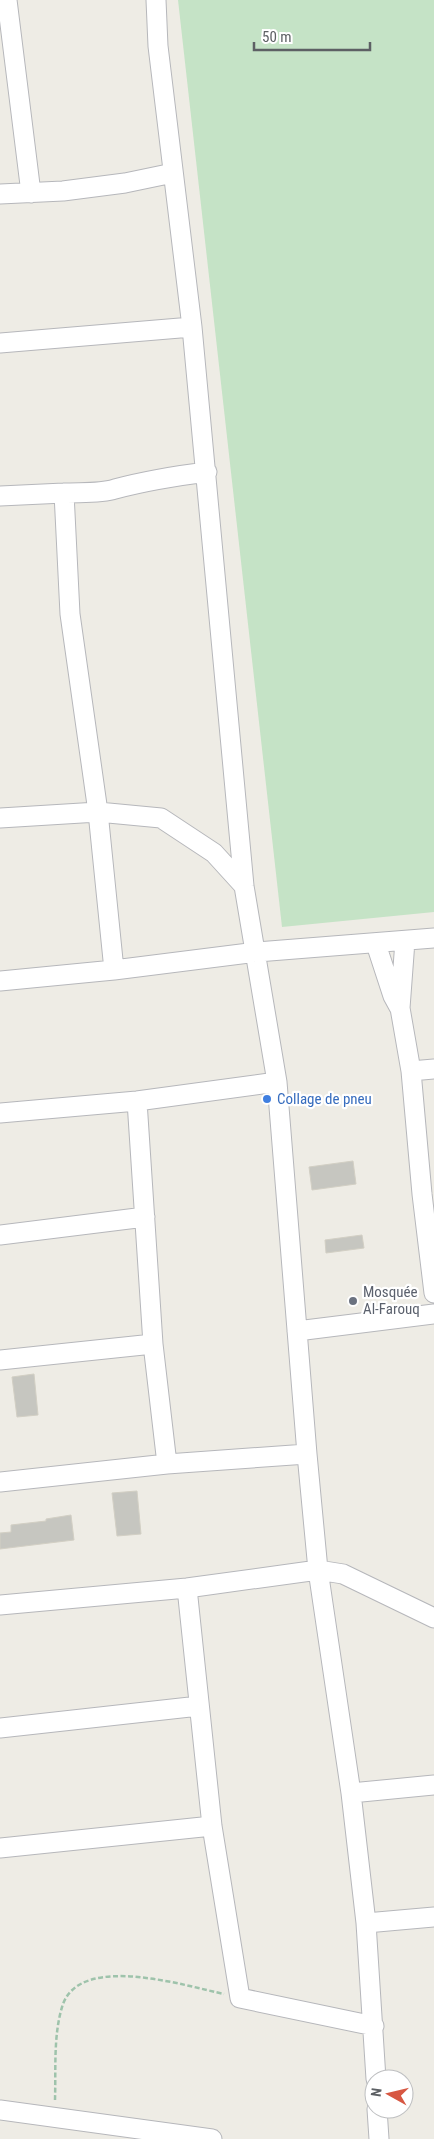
<svg xmlns="http://www.w3.org/2000/svg" width="434" height="2139" font-family="'Roboto Condensed',sans-serif">
	<style>
		.green { fill: #c5e3c6 }
		.building { fill: #c6c6c0; stroke: #d2cfc4 }
		.lines { fill: none; stroke-linecap: round; stroke-linejoin: round }
		.minor-casing { stroke: #b6b7bb; stroke-width: 21 }
		.path { stroke: #9ec3ab; stroke-width: 2.5; stroke-dasharray: 5 2.5; stroke-linecap: butt }
		.minor { stroke: #fff; stroke-width: 19 }
		.shop-dot { fill: #3f7fe0; stroke: #fff; stroke-width: 2 }
		.worship-dot { fill: #6b7280; stroke: #fff; stroke-width: 2 }
		.labels { text-anchor: middle; stroke-width: 4.5; stroke-linejoin: round; paint-order: stroke }
		.shop-label { font-size: 15px; fill: #366cbe; stroke: #fff; text-anchor: start }
		.worship-label { font-size: 15px; fill: #5b616d; stroke: #fff; text-anchor: start }
	</style>
	<rect width="100%" height="100%" fill="#eeece5"/>
	<path class="green" d="M178,0H434V912L282,927Z"/>
	<path class="building" d="M353,1161L356,1184L312,1190L309,1167Z
		M362,1235L364,1248L326,1253L325,1240Z
		M34,1374L38,1415L17,1417L12,1377Z
		M137,1491L141,1534L117,1536L112,1493Z
		M71,1515L74,1540L0,1549V1533L11,1532V1525L46,1521V1519Z"/>
	<g class="lines">
		<defs>
			<path id="minor" d="M7,0L31,193
				M156,0L158,46L192,327L244,886L277,1082L307,1454L318,1570L351,1793L366,1923L376,2079
				M0,194L63,191L125,183L173,173
				M0,343L192,327
				M64,493C80,492 100,494 115,489C145,481 175,476 207,472
				M0,496L64,493L70,614L98,812L114,970
				M0,818L98,812L161,818L214,853L244,886
				M405,941L400,1008L411,1071L422,1194L434,1293
				M376,944L393,996L399,1007
				M0,981L114,970L257,952L434,938
				M411,1071L434,1069
				M137,1101L153,1344L167,1464
				M0,1113L137,1101L277,1082
				M0,1235L145,1217
				M297,1331L434,1314
				M0,1360L153,1344
				M0,1482L167,1464L307,1454
				M187,1588L212,1826L240,1998L374,2026
				M0,1605L187,1588L318,1570L343,1574L434,1618
				M0,1728L199,1706
				M351,1793L434,1785
				M0,1848L212,1826
				M366,1923L434,1917
				M377,2109L379,2139
				M0,2110L212,2139"/>
		</defs>
		<use href="#minor" class="minor-casing"/>
		<path class="path" d="M55,2100C56,2069 53,2034 63,2004C82,1953 186,1986 224,1994"/>
		<use href="#minor" class="minor"/>
	</g>
	<circle class="shop-dot" cx="267" cy="1099" r="5"/>
	<circle class="worship-dot" cx="353" cy="1301" r="5"/>
	<g class="labels">
		<g class="shop-label">
			<text x="277" y="1104">Collage de pneu</text>
		</g>
		<g class="worship-label">
			<text x="363" y="1297">Mosquée<tspan x="363" dy="17">Al-Farouq</tspan></text>
		</g>
	</g>
	<g transform="translate(389 2094) rotate(278)"><circle r="24" fill="#ffffff" stroke="#bebfc1"/>
	<path d="M0-4L9 19L0 12L-9 19Z" fill="#d75742"/>
	<text y="-8" font-size="14" font-weight="bold" text-anchor="middle" fill="#5d6064">N</text>
	</g>
	<path d="M254 42v8h116v-8" fill="none" stroke="#5d6064" stroke-width="2.5"/>
	<text x="262" y="42" font-size="15" fill="#5d6064" stroke="#ffffff" stroke-width="4" paint-order="stroke">50 m</text>
</svg>
